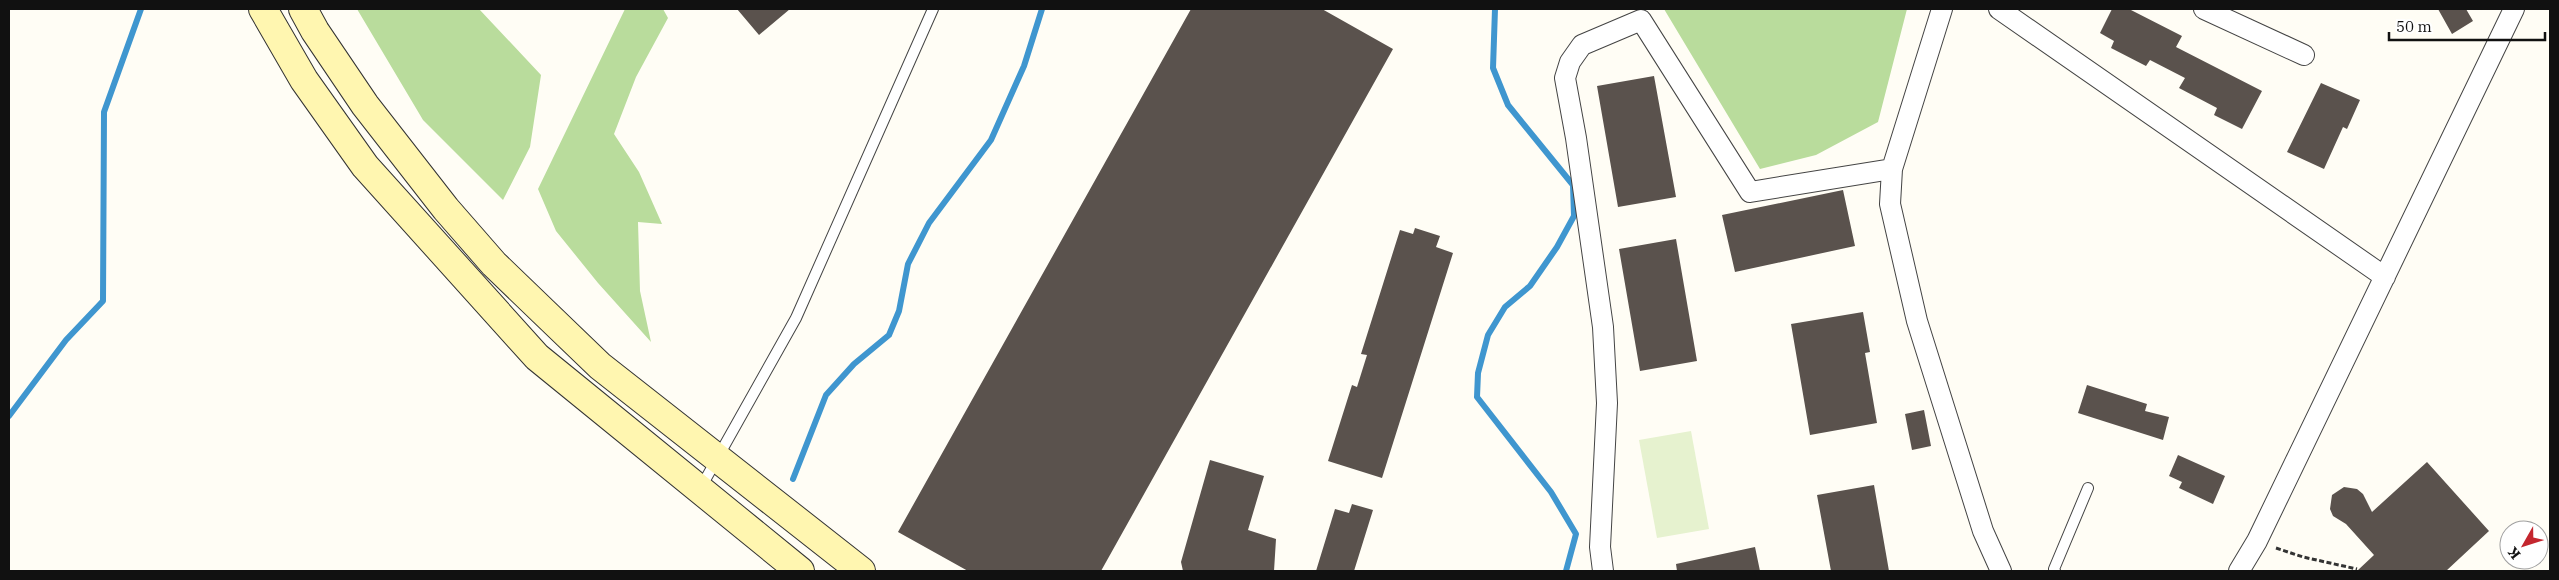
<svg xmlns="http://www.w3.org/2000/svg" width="2559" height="580" font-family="'IBM Plex Serif',serif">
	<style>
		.forest { fill: #b9dc9c }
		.pitch { fill: #e6f2cf }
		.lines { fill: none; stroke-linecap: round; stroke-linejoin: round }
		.stream { stroke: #3f96cf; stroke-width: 6 }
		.building { fill: #5a524d }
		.lane-casing { stroke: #444; stroke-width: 12 }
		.street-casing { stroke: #444; stroke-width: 22 }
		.secondary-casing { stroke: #333; stroke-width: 30 }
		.path { stroke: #333; stroke-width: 3; stroke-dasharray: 5 2.5; stroke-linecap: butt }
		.lane { stroke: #fff; stroke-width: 10 }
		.street { stroke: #fff; stroke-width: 20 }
		.secondary { stroke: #fff6b0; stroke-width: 28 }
	</style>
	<rect width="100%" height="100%" fill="#fffdf5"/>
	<path class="forest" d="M357,9H479L541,75L530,147L503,200L423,120Z
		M625,9H663L668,18L636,77L614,134L639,172L662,224L638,222L640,291L651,342L598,283L556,231L538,189Z
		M1664,9H1907L1878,122L1816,155L1760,169Z"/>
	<path class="pitch" d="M1691,431L1709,529L1657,538L1639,440Z"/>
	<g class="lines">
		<path class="stream" d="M1495,9L1493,68L1508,105L1573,185L1574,216L1557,247L1530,286L1505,307L1488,335L1478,373L1477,397L1551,492L1576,534L1566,571
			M9,416L66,340L103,301L104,112L141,9
			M793,479L826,395L854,364L889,335L899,311L908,264L929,223L991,140L1024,66L1042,9"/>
	</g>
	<path class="building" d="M737,9H790L759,35Z
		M1191,9H1322L1393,49L1101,571H968L898,532Z
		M2112,9H2129L2182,36L2176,47L2262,91L2242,129L2214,115L2217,108L2179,88L2185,78L2150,60L2146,66L2111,48L2114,41L2100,33Z
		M2438,9H2466L2473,21L2452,34Z
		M1654,76L1676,197L1618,207L1597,86Z
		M2321,83L2360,100L2347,129L2343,127L2324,169L2287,152Z
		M1843,190L1855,246L1735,272L1722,215Z
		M1415,228L1440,236L1436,247L1453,253L1382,478L1328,461L1352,385L1357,387L1367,355L1361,354L1400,230L1413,234Z
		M1676,239L1697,361L1640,371L1619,249Z
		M1863,312L1870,352L1865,353L1877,423L1810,435L1791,324Z
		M2087,385L2147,404L2145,411L2169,417L2163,440L2078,413Z
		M1924,410L1931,446L1912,450L1905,414Z
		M2178,455L2225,476L2213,504L2179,488L2182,482L2169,476Z
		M1210,460L1264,476L1248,530L1276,539L1274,571H1183L1181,562Z
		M2427,462L2489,531L2446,571H2357L2374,555L2346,524L2333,516L2330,509L2332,495L2344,487L2357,489L2363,494L2372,512Z
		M1874,485L1889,571H1831L1817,495Z
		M1352,504L1373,510L1354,571H1316L1335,509L1349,513Z
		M1755,547L1760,571H1677L1676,564Z"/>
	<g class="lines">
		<defs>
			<path id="lane" d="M700,489L796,318L933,9
				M2055,571L2054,569L2088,488"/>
			<path id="street" d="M1942,9L1892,169L1890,204L1917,321L1983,531L2001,571
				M1999,9L2385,277
				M2204,9L2304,55
				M1603,571L1600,547L1607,403L1603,327L1576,138L1565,78L1570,62L1582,45L1641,20L1750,192L1892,169
				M2239,571L2257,541L2514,9"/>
			<path id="secondary" d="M263,9L304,80L365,166L537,357L800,571
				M303,9L315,31L365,105L446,209L494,264L600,366L861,571"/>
		</defs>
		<use href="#lane" class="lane-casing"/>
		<use href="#street" class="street-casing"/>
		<use href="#secondary" class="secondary-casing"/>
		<path class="path" d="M2276,548L2303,557L2357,569"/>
		<use href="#lane" class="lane"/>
		<use href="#street" class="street"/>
		<use href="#secondary" class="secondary"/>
	</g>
	<rect width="2559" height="580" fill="none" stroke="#111111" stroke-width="20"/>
	<g transform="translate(2524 545) rotate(231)"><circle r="24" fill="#ffffff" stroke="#a0a0a0"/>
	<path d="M0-4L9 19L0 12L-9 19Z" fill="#c4262e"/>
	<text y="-8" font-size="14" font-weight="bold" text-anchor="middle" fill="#111111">K</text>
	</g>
	<path d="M2389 32v8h156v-8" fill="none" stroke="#111111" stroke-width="2.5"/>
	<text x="2396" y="32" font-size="15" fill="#111111" stroke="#ffffff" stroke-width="4" paint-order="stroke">50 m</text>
</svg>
